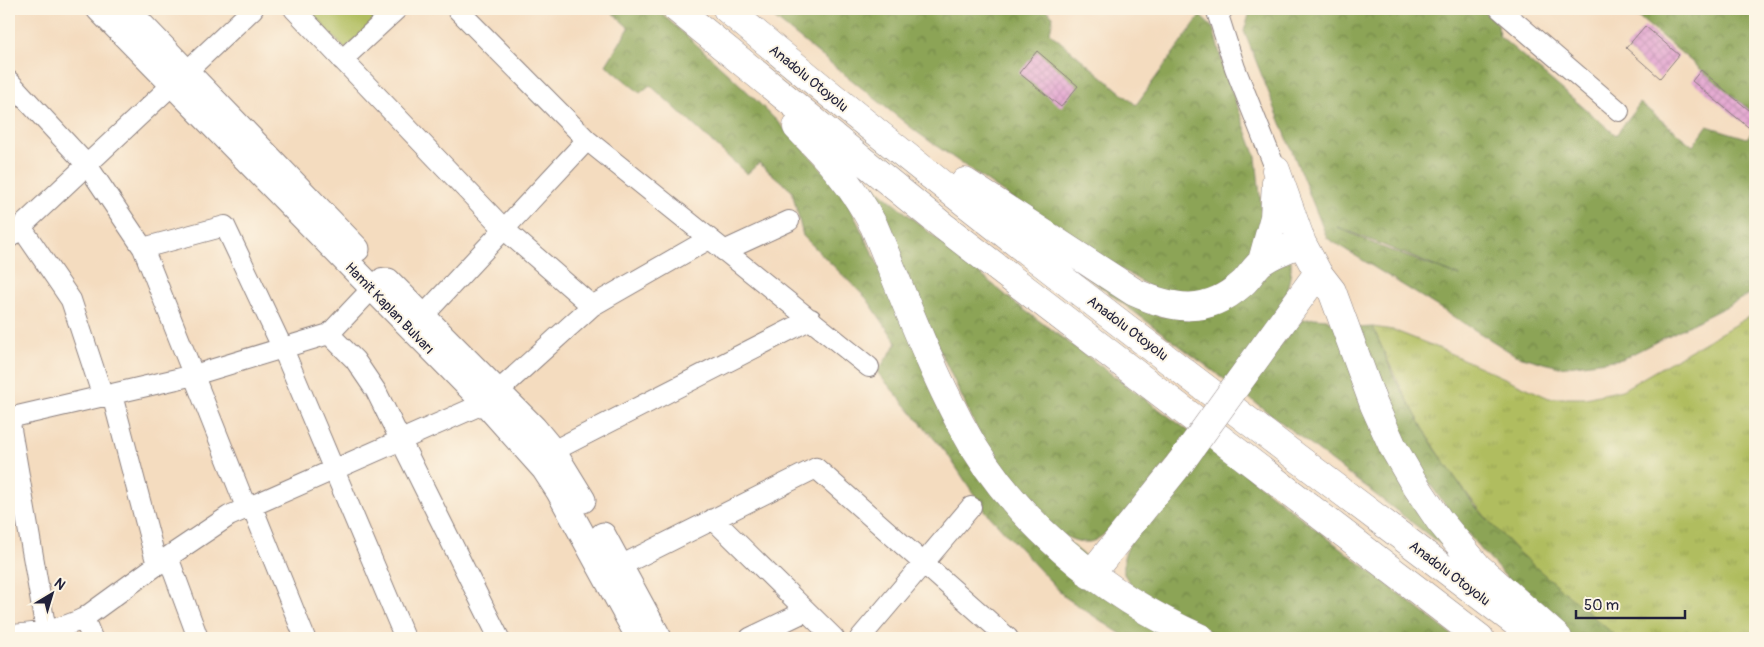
<svg xmlns="http://www.w3.org/2000/svg" width="1764" height="647" font-family="Pangolin,sans-serif">
	<style>
		.grass { fill: url(#grass-tufts); stroke: #69704d }
		.forest { fill: url(#forest-crowns); stroke: #576348; fill-rule: evenodd }
		.green { fill: #b0bd5f; stroke: #69704d }
		.building { fill: url(#building-cross-hatch) }
		.lines { fill: none; stroke-linecap: round; stroke-linejoin: round }
		.minor-casing { stroke: #8b7f7d; stroke-width: 22 }
		.major-casing { stroke: #8b7f7d; stroke-width: 27 }
		.highway-casing { stroke: #8b7f7d; stroke-width: 29 }
		.minor { stroke: #fff; stroke-width: 20 }
		.major { stroke: #fff; stroke-width: 25 }
		.highway { stroke: #fff; stroke-width: 28 }
		.highway-bridge-casing { stroke: #8b7f7d; stroke-width: 29; stroke-linecap: butt }
		.highway-bridge { stroke: #fff; stroke-width: 28 }
		.labels { text-anchor: middle; stroke-width: 4; stroke-linejoin: round; paint-order: stroke }
		.street-label { font-size: 14px; fill: #22223b; stroke: #fcf5e5 }
	</style>
	<defs>
		<pattern id="grass-tufts" width="24" height="20" patternUnits="userSpaceOnUse" patternTransform="scale(1.25)"><rect width="24" height="20" fill="#b0bd5f"/><path d="M3 7l-1-3M5 7V3M7 7l1-3M15 17l-1-3M17 17v-4M19 17l1-3" fill="none" stroke="#97a253"/></pattern>
		<pattern id="forest-crowns" width="20" height="18" patternUnits="userSpaceOnUse" patternTransform="scale(1.25)"><rect width="20" height="18" fill="#8ca456"/><path d="M2 6a3 3 0 1 1 6 0M12 15a3 3 0 1 1 6 0" fill="none" stroke="#728548"/></pattern>
		<pattern id="building-cross-hatch" width="8" height="8" patternUnits="userSpaceOnUse" patternTransform="scale(1.25)"><rect width="8" height="8" fill="#e3a4d0"/><path d="M0 0l8 8M0 8l8-8" fill="none" stroke="#c28db4"/></pattern>
	</defs>
	<rect width="100%" height="100%" fill="#fcf5e5"/>
	<filter id="ink" filterUnits="userSpaceOnUse"><feTurbulence type="fractalNoise" baseFrequency=".02" numOctaves="2"/><feDisplacementMap in="SourceGraphic" scale="10" xChannelSelector="R" yChannelSelector="G"/><feConvolveMatrix kernelMatrix="1 2 1 2 8 2 1 2 1" color-interpolation-filters="sRGB"/></filter>
	<filter id="wash" filterUnits="userSpaceOnUse"><feTurbulence type="fractalNoise" baseFrequency=".0096" numOctaves="4" result="noise"/><feDisplacementMap in="SourceGraphic" scale="20" xChannelSelector="R" yChannelSelector="G"/><feGaussianBlur stdDeviation="1.12" result="paint"/><feColorMatrix in="noise" values="0 0 0 0 0 0 0 0 0 0 0 0 0 0 0 0 0 1.4 0 .05"/><feComposite in="paint" operator="in"/></filter>
	<g filter="url(#wash)">
		<rect width="100%" height="100%" fill="#f4dcbf"/>
		<path class="grass" d="M1755,313V638H1618L1614,635C1582,608 1548,582 1519,553C1454,489 1408,410 1373,327L1393,330L1436,347L1549,398H1585L1622,390Z"/>
		<path class="forest" d="M608,9H656C722,66 788,127 844,195L975,462L1181,638H1127L1065,597L985,511L948,455L877,372L897,343L867,299L803,236L792,191L759,163L747,174L650,85L640,93L606,65L629,28Z
			M763,9H1045L1053,16L1050,33L1136,105L1200,16L1213,28L1225,73L1256,157L1263,225L1246,265L1207,293H1160L1054,228L918,133Z
			M1251,9H1481L1498,24L1499,36L1616,135L1640,103L1693,146L1707,126L1747,138L1755,128V292L1622,359L1559,367L1515,355L1327,238L1244,31ZM1337,227H1338L1459,276L1381,247Z
			M1629,9H1755V115Z
			M856,172L1019,306L1190,432C1173,454 1113,540 1089,542C1077,543 1066,537 1056,531L985,446Z
			M1291,260C1294,304 1252,347 1228,382L1066,261L1162,317Z
			M1314,318L1327,319L1338,328L1444,547L1244,394L1293,329L1303,320Z
			M1373,327L1394,377L1434,447L1474,505L1519,553L1618,638H1572C1510,587 1455,525 1412,457C1388,417 1373,371 1356,328Z
			M1208,445L1456,638H1227L1181,620L1133,588L1124,574V557L1131,540Z"/>
		<path class="green" d="M307,9H387L345,49Z"/>
		<g id="blocks">
			<path class="building" d="M1645,26L1679,55L1660,78L1626,48Z
				M1037,51L1078,86L1061,107L1019,73Z
				M1701,70L1755,115V128L1753,131L1692,81Z"/>
		</g>
	</g>
	<g filter="url(#ink)">
		<use href="#blocks" fill-opacity="0" stroke="#8b7f7d" stroke-width="1"/>
		<g class="lines">
			<defs>
				<path id="minor" d="M294,9L505,230L592,306
					M457,9L587,140L869,367
					M1223,9L1218,15L1235,68L1276,170
					M1500,9L1619,111
					M342,60L397,9
					M186,72L253,9
					M9,81L87,165L143,248L246,507
					M21,227L71,300L103,397
					M9,238L172,85
					M143,248L225,226L283,349L405,638
					M724,251L789,221
					M423,316L587,140
					M329,334L355,360L376,391L499,638
					M112,395L157,565
					M9,418L194,375L329,334L382,278
					M9,418L46,631
					M553,451L811,319
					M251,504L305,638
					M713,519L834,638
					M168,557L198,638
					M620,566L816,468L1008,638
					M84,618L92,638
					M9,635C36,634 60,630 84,618L168,557L229,516L485,403L592,306L709,239
					M750,638L806,611
					M860,638L971,507"/>
				<path id="major" d="M99,9L485,403L544,469L559,492L639,638
					M126,9L357,249
					M388,281L534,428L553,451L583,500
					M603,535L659,638"/>
				<path id="highway" d="M677,9L943,226L1480,638
					M727,9C988,229 1264,432 1536,638
					M797,127C829,159 853,186 874,226C902,292 927,360 960,423C1010,518 1104,596 1201,638
					M1276,170L1302,243L1318,273L1332,291L1374,405L1393,447L1412,480L1439,520L1478,567L1558,638
					M965,182L1134,292C1174,310 1207,315 1242,284C1250,277 1255,266 1263,261C1274,253 1289,248 1302,243
					M1262,261L1274,217L1276,182
					M1264,347L1318,273
					M1090,575L1181,462"/>
			</defs>
			<use href="#minor" class="minor-casing"/>
			<use href="#major" class="major-casing"/>
			<use href="#highway" class="highway-casing"/>
			<use href="#minor" class="minor"/>
			<use href="#major" class="major"/>
			<use href="#highway" class="highway"/>
			<defs>
				<path id="highway-bridge" d="M1181,462L1264,347"/>
			</defs>
			<use href="#highway-bridge" class="highway-bridge-casing"/>
			<use href="#highway-bridge" class="highway-bridge"/>
		</g>
	</g>
	<g class="labels">
		<g class="street-label">
			<text transform="translate(809 78) rotate(39)" y="5">Anadolu Otoyolu</text>
			<text transform="translate(390 308) rotate(46)" y="5">Hamit Kaplan Bulvarı</text>
			<text transform="translate(1128 328) rotate(37)" y="5">Anadolu Otoyolu</text>
			<text transform="translate(1450 573) rotate(37)" y="5">Anadolu Otoyolu</text>
		</g>
	</g>
	<rect width="1764" height="647" fill="none" stroke="#fcf5e5" stroke-width="30"/>
	<g transform="translate(52 594) rotate(38)" stroke="#fcf5e5" stroke-width="4" paint-order="stroke">
	<path d="M0-4L9 19L0 12L-9 19Z" fill="#22223b"/>
	<text y="-8" font-size="14" font-weight="bold" text-anchor="middle" fill="#22223b">N</text>
	</g>
	<path d="M1576 610v8h109v-8" fill="none" stroke="#22223b" stroke-width="2.5"/>
	<text x="1584" y="610" font-size="15" fill="#22223b" stroke="#fcf5e5" stroke-width="4" paint-order="stroke">50 m</text>
</svg>
